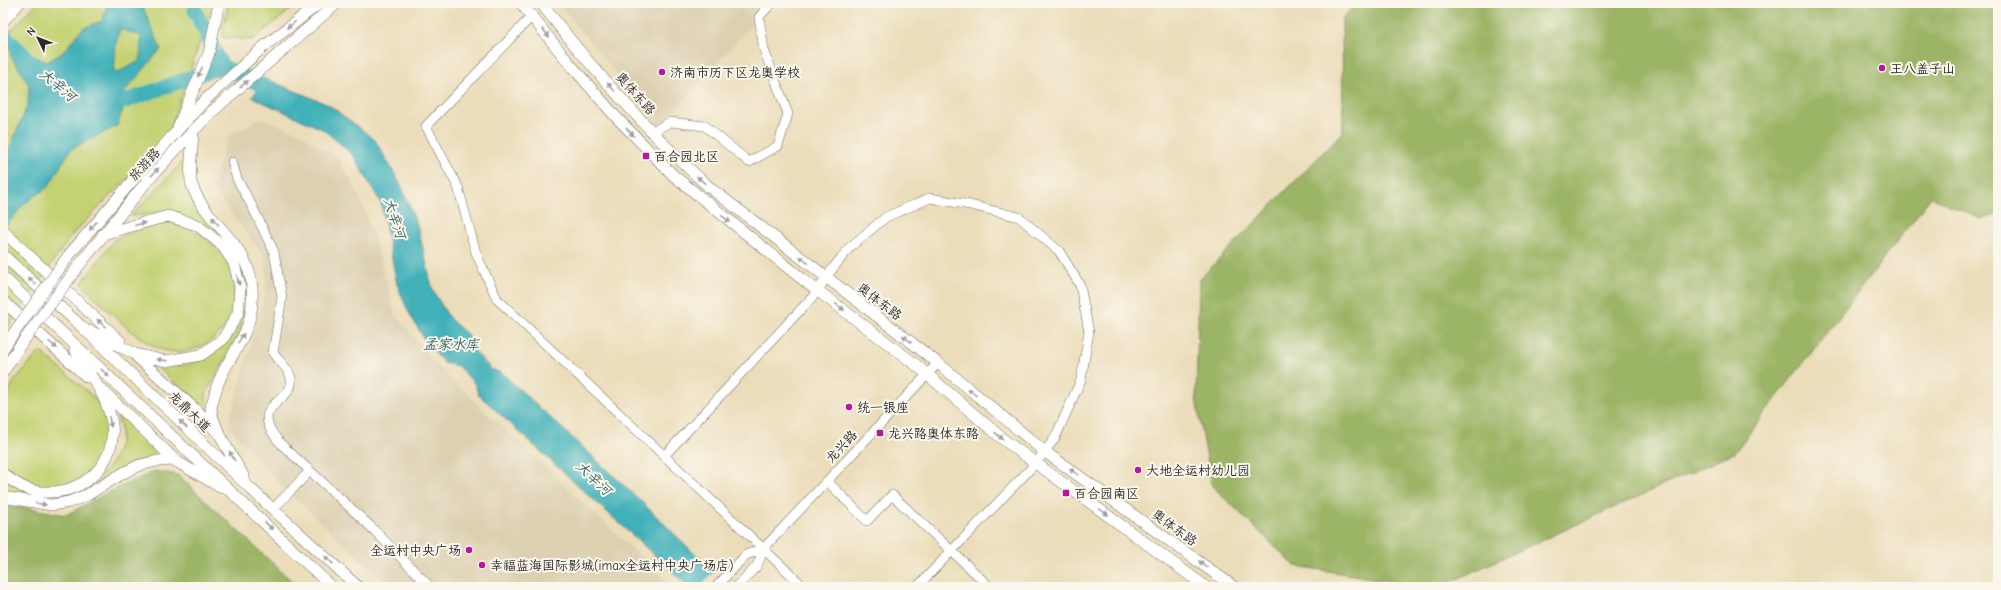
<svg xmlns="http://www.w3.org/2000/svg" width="2001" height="590" font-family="'Comic Neue','LXGW WenKai TC',sans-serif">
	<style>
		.built { fill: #dcd0b1 }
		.green { fill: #c4d273; stroke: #787e4f }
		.forest { fill: #9bb465; stroke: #637048 }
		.water { fill: #3fb0b9; stroke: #356e72; fill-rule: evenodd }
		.pier { fill: #ebddba }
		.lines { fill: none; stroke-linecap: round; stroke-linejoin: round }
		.river { stroke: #3fb0b9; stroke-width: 15 }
		.minor-casing { stroke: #6e695d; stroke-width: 10 }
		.major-casing { stroke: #6e695d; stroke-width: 12 }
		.minor { stroke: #fff; stroke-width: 9 }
		.major { stroke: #fff; stroke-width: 11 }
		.major-bridge-casing { stroke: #6e695d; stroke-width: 12; stroke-linecap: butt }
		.major-bridge { stroke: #fff; stroke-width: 11 }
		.oneway { fill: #a0a0a0 }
		.poi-dot { fill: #b5179e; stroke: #fbf7ec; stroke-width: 1.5 }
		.labels { text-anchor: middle; stroke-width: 4; stroke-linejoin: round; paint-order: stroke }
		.poi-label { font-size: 13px; fill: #2b2b2b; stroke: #fbf7ec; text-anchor: start }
		.street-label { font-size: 13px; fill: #2b2b2b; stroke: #fbf7ec }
		.water-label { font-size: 14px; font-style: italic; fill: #336064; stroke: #fbf7ec }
	</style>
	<rect width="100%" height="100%" fill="#fbf7ec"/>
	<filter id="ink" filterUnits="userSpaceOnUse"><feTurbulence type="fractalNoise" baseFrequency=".025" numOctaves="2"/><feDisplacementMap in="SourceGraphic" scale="8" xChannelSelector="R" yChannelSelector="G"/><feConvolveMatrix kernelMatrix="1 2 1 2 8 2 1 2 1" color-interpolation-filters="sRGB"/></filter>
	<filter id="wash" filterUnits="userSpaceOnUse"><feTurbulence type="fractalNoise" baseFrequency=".012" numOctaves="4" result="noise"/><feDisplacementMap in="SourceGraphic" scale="16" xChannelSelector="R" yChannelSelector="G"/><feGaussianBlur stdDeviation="0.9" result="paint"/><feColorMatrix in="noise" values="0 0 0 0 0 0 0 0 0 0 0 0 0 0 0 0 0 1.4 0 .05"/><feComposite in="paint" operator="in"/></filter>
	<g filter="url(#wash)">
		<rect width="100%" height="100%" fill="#ebddba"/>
		<path class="built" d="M558,3H771L660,127Z
			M260,118L297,132L337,157L358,193L376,244L395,313L433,362L673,587H390L280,484L228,426L266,290V259L212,189L228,137Z"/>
		<path class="green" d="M37,3H213L168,136L71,236L3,334V39Z
			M228,3H299L252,40L222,37Z
			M188,156L187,183L232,246L247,276L248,314L242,330L206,393L207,411L155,365H188L213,354L225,344L239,326L244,310L246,288L241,272L215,233L164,213L131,216Z
			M169,223C177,225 186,226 192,230C206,238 222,251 229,266C234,276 236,303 232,314C221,340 192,358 163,350C137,342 102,304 81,284L115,239L145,227Z
			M40,351L105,407L109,436L101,460L85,476L64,486L45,487L23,481L10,471L3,463V402L14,381Z
			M116,410L164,455L131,463L87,491L65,500L49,501L3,491V479C19,485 47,500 64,497C90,493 119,463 121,436C121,428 118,418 116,410Z"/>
		<path class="forest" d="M1358,3H1998V215L1981,219L1931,197L1734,453L1439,587H1429L1295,566L1212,486L1196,398L1199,280L1343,132L1342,18Z
			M155,471L178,475L298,587H3V506L27,508L66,515L105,494Z"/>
		<path class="water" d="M108,3H141L161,49L116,102L126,101L117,126L71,149L48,187L24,204L3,230V164L28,104L29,85L10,55L16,47L47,62L62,53L83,28L102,21ZM120,29L141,36L140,61L114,74L116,43Z
			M266,79L329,105L375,140L401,185L418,228L433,291L450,319L468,335L471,348L491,369L503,374L643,503L728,587H689L478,394L475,384L458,366L444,363L426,342L408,311L397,284L381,203L353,155L324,130L252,97Z"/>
		<path class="pier" d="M715,571L730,586V587H699Z"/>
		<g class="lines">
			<path class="river" d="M195,11L222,66
				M3,34L30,61
				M85,105L126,101L222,66L278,93"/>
		</g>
	</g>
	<g filter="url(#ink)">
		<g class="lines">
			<defs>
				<path id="minor" d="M532,16L426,126L458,187L476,253L497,299L804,587
					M652,132L670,122L705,126L749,162L778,146L788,114L764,50L759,17L772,3
					M232,162L237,179L252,206L274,252L282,297L273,353C278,361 289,368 291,378C296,405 241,401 283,446L369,525L430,587
					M664,456L818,291L826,277L850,247L886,217L930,198L970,205L1019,217L1059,251L1080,285L1089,332L1081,380L1055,438L1036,463L917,587
					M827,481L867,521L892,495L990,587
					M273,509L310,471
					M716,587L746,555L764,548
					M736,587L757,566L764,548L938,363"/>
				<path id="major" d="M521,3L569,63L616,117L673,175L806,282L915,364L1004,440L1206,587
					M541,3C556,22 571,41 587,60C625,104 665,148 709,187L938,363L1044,451L1234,587
					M3,21L19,3
					M178,127L209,53L219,3
					M193,131C193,142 188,176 192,185C205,223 250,244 252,288C253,302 251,319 245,332C235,355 219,372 214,397C213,401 211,406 211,409C213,428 235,461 244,477
					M3,231L120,341
					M3,255L81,326L252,490L358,587
					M69,255L139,173L204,101L262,48L320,3
					M80,264L148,180L193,131L215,109L337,3
					M3,277L332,587
					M3,301L87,377
					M90,331L135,354L166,361L201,355L223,339L238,313L240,287L234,263L222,245L197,225L168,216L103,234
					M3,349L9,340
					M136,356L207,420L215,430
					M3,372L19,347
					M101,389L177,462
					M3,474C13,482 23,489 35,491C77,499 117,468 112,424C108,397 89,373 75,350
					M3,497L52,505L69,502L87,495L125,472L140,465L157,461L174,460L222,488"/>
			</defs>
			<use href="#minor" class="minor-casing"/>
			<use href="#major" class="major-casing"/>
			<use href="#minor" class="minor"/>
			<use href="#major" class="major"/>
			<defs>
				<path id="major-bridge" d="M9,340L69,255
					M19,347L80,264"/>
			</defs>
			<use href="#major-bridge" class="major-bridge-casing"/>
			<use href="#major-bridge" class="major-bridge"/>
		</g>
		<defs><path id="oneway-solid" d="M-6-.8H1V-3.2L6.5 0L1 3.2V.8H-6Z"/></defs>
		<g class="oneway">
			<use href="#oneway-solid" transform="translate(291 25) rotate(142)"/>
			<use href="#oneway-solid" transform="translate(546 33) rotate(52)"/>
			<use href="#oneway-solid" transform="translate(200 72) rotate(115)"/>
			<use href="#oneway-solid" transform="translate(244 84) rotate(-41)"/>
			<use href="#oneway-solid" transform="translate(611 87) rotate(-132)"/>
			<use href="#oneway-solid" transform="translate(630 132) rotate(46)"/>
			<use href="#oneway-solid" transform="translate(155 172) rotate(-47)"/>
			<use href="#oneway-solid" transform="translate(701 180) rotate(-139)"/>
			<use href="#oneway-solid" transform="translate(726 219) rotate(38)"/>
			<use href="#oneway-solid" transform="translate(215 221) rotate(-130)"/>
			<use href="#oneway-solid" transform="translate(140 224) rotate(-15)"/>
			<use href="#oneway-solid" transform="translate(93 226) rotate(130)"/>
			<use href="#oneway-solid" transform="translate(804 260) rotate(-142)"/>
			<use href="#oneway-solid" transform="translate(238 280) rotate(75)"/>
			<use href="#oneway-solid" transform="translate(32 281) rotate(-137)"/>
			<use href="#oneway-solid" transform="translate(840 307) rotate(37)"/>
			<use href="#oneway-solid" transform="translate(101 323) rotate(-137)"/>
			<use href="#oneway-solid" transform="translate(241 338) rotate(-59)"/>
			<use href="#oneway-solid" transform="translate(907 339) rotate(-143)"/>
			<use href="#oneway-solid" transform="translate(53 345) rotate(42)"/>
			<use href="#oneway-solid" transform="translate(162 360) rotate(-172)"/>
			<use href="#oneway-solid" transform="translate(105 373) rotate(44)"/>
			<use href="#oneway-solid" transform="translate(972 392) rotate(-140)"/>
			<use href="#oneway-solid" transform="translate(110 422) rotate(78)"/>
			<use href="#oneway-solid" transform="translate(183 424) rotate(-136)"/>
			<use href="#oneway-solid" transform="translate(999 436) rotate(40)"/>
			<use href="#oneway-solid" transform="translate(232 456) rotate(-120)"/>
			<use href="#oneway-solid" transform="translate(1074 472) rotate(-145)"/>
			<use href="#oneway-solid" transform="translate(41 504) rotate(10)"/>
			<use href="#oneway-solid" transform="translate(1104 512) rotate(35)"/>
			<use href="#oneway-solid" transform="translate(269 526) rotate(44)"/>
			<use href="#oneway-solid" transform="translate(329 560) rotate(-137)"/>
			<use href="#oneway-solid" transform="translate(1203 564) rotate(-144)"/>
		</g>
	</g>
	<g class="poi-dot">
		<circle cx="1882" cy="68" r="4"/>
		<circle cx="662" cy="72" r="4"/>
		<rect x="642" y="152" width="8" height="8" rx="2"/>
		<circle cx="849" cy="407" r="4"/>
		<rect x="876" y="429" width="8" height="8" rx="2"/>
		<circle cx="1138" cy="470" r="4"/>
		<rect x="1062" y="489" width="8" height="8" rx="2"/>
		<circle cx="469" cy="550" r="4"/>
		<circle cx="482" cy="565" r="4"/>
	</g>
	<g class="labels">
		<g class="poi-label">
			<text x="1890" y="73">王八盖子山</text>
			<text x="670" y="77">济南市历下区龙奥学校</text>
			<text x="654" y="161">百合园北区</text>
			<text x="857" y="412">统一银座</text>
			<text x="888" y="438">龙兴路奥体东路</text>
			<text x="1146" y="475">大地全运村幼儿园</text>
			<text x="1074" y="498">百合园南区</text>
			<text x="461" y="555" text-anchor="end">全运村中央广场</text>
			<text x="490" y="570">幸福蓝海国际影城(imax全运村中央广场店)</text>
		</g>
		<g class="street-label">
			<text transform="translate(636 93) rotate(48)" y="5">奥体东路</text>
			<text transform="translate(144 164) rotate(-48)" y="5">旅游路</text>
			<text transform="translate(880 301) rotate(37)" y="5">奥体东路</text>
			<text transform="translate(190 411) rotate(44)" y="5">龙鼎大道</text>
			<text transform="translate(841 446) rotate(-47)" y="5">龙兴路</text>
			<text transform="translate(1175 527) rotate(36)" y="5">奥体东路</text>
		</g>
		<g class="water-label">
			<text transform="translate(58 85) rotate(40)" y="5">大辛河</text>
			<text transform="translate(395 218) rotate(72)" y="5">大辛河</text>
			<text x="451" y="349">孟家水库</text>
			<text transform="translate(594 478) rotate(43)" y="5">大辛河</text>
		</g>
	</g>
	<rect width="2001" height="590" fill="none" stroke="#fbf7ec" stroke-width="16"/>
	<g transform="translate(38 38) rotate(313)" stroke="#fbf7ec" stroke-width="3" paint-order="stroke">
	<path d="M0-3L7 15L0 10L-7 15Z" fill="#2b2b2b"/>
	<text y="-6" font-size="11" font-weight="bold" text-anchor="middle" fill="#2b2b2b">N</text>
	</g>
</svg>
